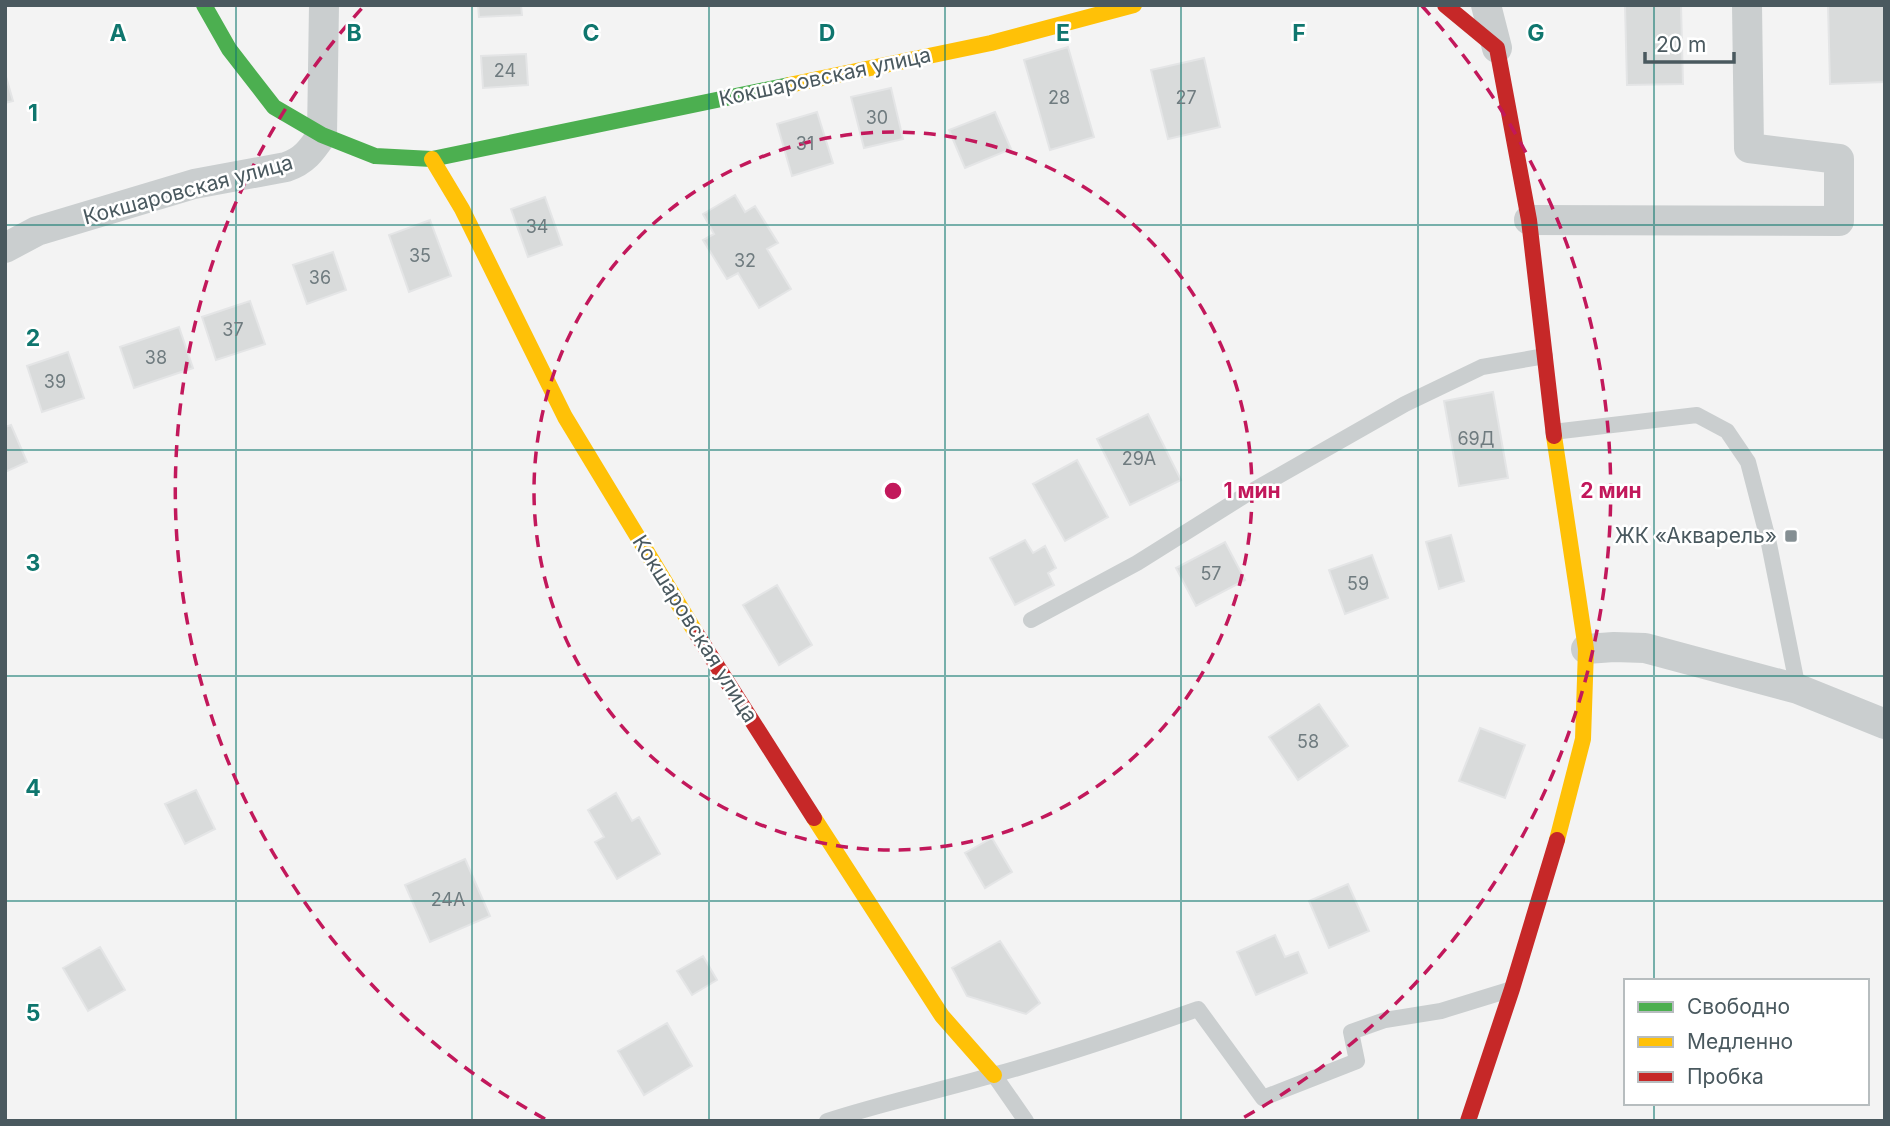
<svg xmlns="http://www.w3.org/2000/svg" width="1890" height="1126" font-family="Inter,sans-serif">
	<style>
		.building { fill: #d9dbdb; stroke: #e4e5e6; stroke-width: 2 }
		.lines { fill: none; stroke-linecap: round; stroke-linejoin: round }
		.lane { stroke: #cacecf; stroke-width: 16 }
		.street { stroke: #cacecf; stroke-width: 30 }
		.fast { stroke: #4caf50; stroke-width: 16 }
		.slow { stroke: #ffc107; stroke-width: 16 }
		.jam { stroke: #c62828; stroke-width: 16 }
		.grid { fill: none; stroke: #0f766e; stroke-width: 2; stroke-opacity: 0.55 }
		.ring { fill: none; stroke: #c2185b; stroke-width: 3.5; stroke-dasharray: 12 9 }
		.poi-dot { fill: #858f93; stroke: #fff; stroke-width: 2.5 }
		.labels { text-anchor: middle; stroke-width: 5; stroke-linejoin: round; paint-order: stroke }
		.number-label { font-size: 18px; fill: #6f7b7f }
		.street-label { font-size: 21px; fill: #4a595f; stroke: #fff }
		.poi-label { font-size: 21px; fill: #4a595f; stroke: #fff; text-anchor: end }
		.grid-label { font-size: 23px; text-anchor: middle; font-weight: bold; fill: #0f766e; stroke: #fff; stroke-width: 5; stroke-linejoin: round; paint-order: stroke }
		.centre { fill: #c2185b; stroke: #fff; stroke-width: 3.5 }
		.ring-label { font-size: 21px; text-anchor: middle; font-weight: bold; fill: #c2185b; stroke: #fff; stroke-width: 5; stroke-linejoin: round; paint-order: stroke }
	</style>
	<rect width="100%" height="100%" fill="#f3f3f3"/>
	<path class="building" d="M478,5H521L522,15L479,17Z
		M1625,5H1681L1683,84L1627,85Z
		M1828,5H1884L1885,82L1830,84Z
		M1068,47L1094,137L1050,150L1024,60Z
		M526,54L528,85L483,88L481,56Z
		M1204,58L1220,127L1168,139L1151,70Z
		M5,73L13,101L5,103Z
		M891,88L903,139L864,148L851,97Z
		M817,112L833,163L792,176L777,124Z
		M995,112L1011,149L965,168L949,130Z
		M735,195L745,212L755,206L778,243L767,249L791,289L759,308L738,273L727,279L703,240L714,234L703,214Z
		M545,197L562,245L528,257L511,209Z
		M430,220L451,276L409,292L389,235Z
		M333,252L346,290L307,304L293,265Z
		M250,301L265,344L216,360L202,317Z
		M179,327L193,368L134,388L120,347Z
		M68,352L84,398L42,412L27,366Z
		M1493,392L1508,478L1459,486L1444,401Z
		M1148,414L1181,480L1130,505L1097,439Z
		M11,425L27,462L5,472V427Z
		M1077,460L1108,517L1065,541L1033,484Z
		M1451,535L1464,581L1439,589L1426,542Z
		M1025,540L1033,553L1045,546L1056,568L1048,573L1054,585L1015,605L990,558Z
		M1225,542L1245,580L1196,606L1176,568Z
		M1372,555L1388,598L1345,614L1329,570Z
		M777,585L812,645L779,665L743,605Z
		M1319,704L1348,746L1298,780L1269,737Z
		M1480,728L1525,745L1505,798L1459,781Z
		M196,790L215,829L185,844L165,804Z
		M616,793L632,821L639,817L660,854L617,879L595,842L604,837L588,810Z
		M992,838L1012,872L985,888L965,853Z
		M465,859L490,916L430,942L405,885Z
		M1348,884L1369,931L1329,948L1309,901Z
		M1275,935L1285,957L1298,952L1307,973L1256,995L1237,952Z
		M1000,941L1040,1003L1026,1014L967,996L952,968Z
		M100,947L125,990L88,1011L63,968Z
		M703,956L717,980L692,995L677,971Z
		M667,1023L692,1066L644,1095L618,1051Z"/>
	<g class="lines">
		<path class="lane" d="M1553,432L1697,415L1727,431L1748,462L1768,539L1798,689
			M1031,620L1137,563L1247,494L1405,404L1482,367L1545,356
			M994,1075L1026,1121
			M827,1121C882,1103 938,1091 993,1075C1063,1056 1130,1033 1198,1009L1263,1098L1357,1061L1351,1032L1385,1020L1441,1011L1509,990"/>
		<path class="street" d="M1486,5L1497,48
			M1529,220L1839,221V159L1749,148L1747,5
			M5,248L37,231L194,184L286,167C304,161 311,151 322,135L324,5
			M1586,649L1614,647L1645,648L1798,689L1885,724"/>
		<path class="fast" d="M204,5L229,49L274,107L322,135L375,156L432,159L789,85"/>
		<path class="slow" d="M789,85L991,43L1134,5
			M432,159L462,209L565,417L696,633
			M1554,436L1586,649L1583,739L1557,840
			M814,818L942,1016L994,1075"/>
		<path class="jam" d="M1445,5L1497,48L1529,220L1554,436
			M696,633L814,818
			M1468,1121L1512,989L1557,840"/>
	</g>
	<path class="grid" d="M236,5V1121M472,5V1121M709,5V1121M945,5V1121M1181,5V1121M1418,5V1121M1654,5V981M5,225H1885M5,450H1885M5,676H1885M5,901H1885M1654,1103V1121"/>
	<g class="ring">
		<circle cx="893" cy="491" r="359"/>
		<path d="M545 1119A718 718 0 0 1 364 6M1422 6A718 718 0 0 1 1241 1119"/>
	</g>
	<rect class="poi-dot" x="1784" y="529" width="14" height="14" rx="3.5"/>
	<g class="labels">
		<g class="number-label">
			<text x="505" y="77">24</text>
			<text x="1059" y="104">28</text>
			<text x="1186" y="104">27</text>
			<text x="877" y="124">30</text>
			<text x="805" y="150">31</text>
			<text x="537" y="233">34</text>
			<text x="420" y="262">35</text>
			<text x="745" y="267">32</text>
			<text x="320" y="284">36</text>
			<text x="233" y="336">37</text>
			<text x="156" y="364">38</text>
			<text x="55" y="388">39</text>
			<text x="1476" y="445">69Д</text>
			<text x="1139" y="465">29А</text>
			<text x="1211" y="580">57</text>
			<text x="1358" y="590">59</text>
			<text x="1308" y="748">58</text>
			<text x="448" y="906">24А</text>
		</g>
		<g class="street-label">
			<text transform="translate(825 77) rotate(-12)" y="7">Кокшаровская улица</text>
			<text transform="translate(188 190) rotate(-15)" y="7">Кокшаровская улица</text>
			<text transform="translate(695 629) rotate(58)" y="7">Кокшаровская улица</text>
		</g>
		<g class="poi-label">
			<text x="1777" y="543">ЖК «Акварель»</text>
		</g>
	</g>
	<g class="grid-label">
		<text x="118" y="41">A</text>
		<text x="354" y="41">B</text>
		<text x="591" y="41">C</text>
		<text x="827" y="41">D</text>
		<text x="1063" y="41">E</text>
		<text x="1299" y="41">F</text>
		<text x="1536" y="41">G</text>
		<text x="33" y="121">1</text>
		<text x="33" y="346">2</text>
		<text x="33" y="571">3</text>
		<text x="33" y="796">4</text>
		<text x="33" y="1021">5</text>
	</g>
	<circle cx="893" cy="491" r="10" class="centre"/>
	<g class="ring-label">
		<text x="1252" y="498">1 мин</text>
		<text x="1611" y="498">2 мин</text>
	</g>
	<rect width="1890" height="1126" fill="none" stroke="#4a595f" stroke-width="14"/>
	<rect x="1624" y="979" width="245" height="126" fill="#ffffff" stroke="#b7bdbf" stroke-width="2"/>
	<rect x="1638" y="1002" width="35" height="10" fill="#4caf50" stroke="#b7bdbf" stroke-width="2"/>
	<text x="1687" y="1014" font-size="21" fill="#4a595f">Свободно</text>
	<rect x="1638" y="1037" width="35" height="10" fill="#ffc107" stroke="#b7bdbf" stroke-width="2"/>
	<text x="1687" y="1049" font-size="21" fill="#4a595f">Медленно</text>
	<rect x="1638" y="1072" width="35" height="10" fill="#c62828" stroke="#b7bdbf" stroke-width="2"/>
	<text x="1687" y="1084" font-size="21" fill="#4a595f">Пробка</text>
	<path d="M1645 52v10h89v-10" fill="none" stroke="#4a595f" stroke-width="3.5"/>
	<text x="1656" y="52" font-size="21" fill="#4a595f" stroke="#ffffff" stroke-width="5" paint-order="stroke">20 m</text>
</svg>
